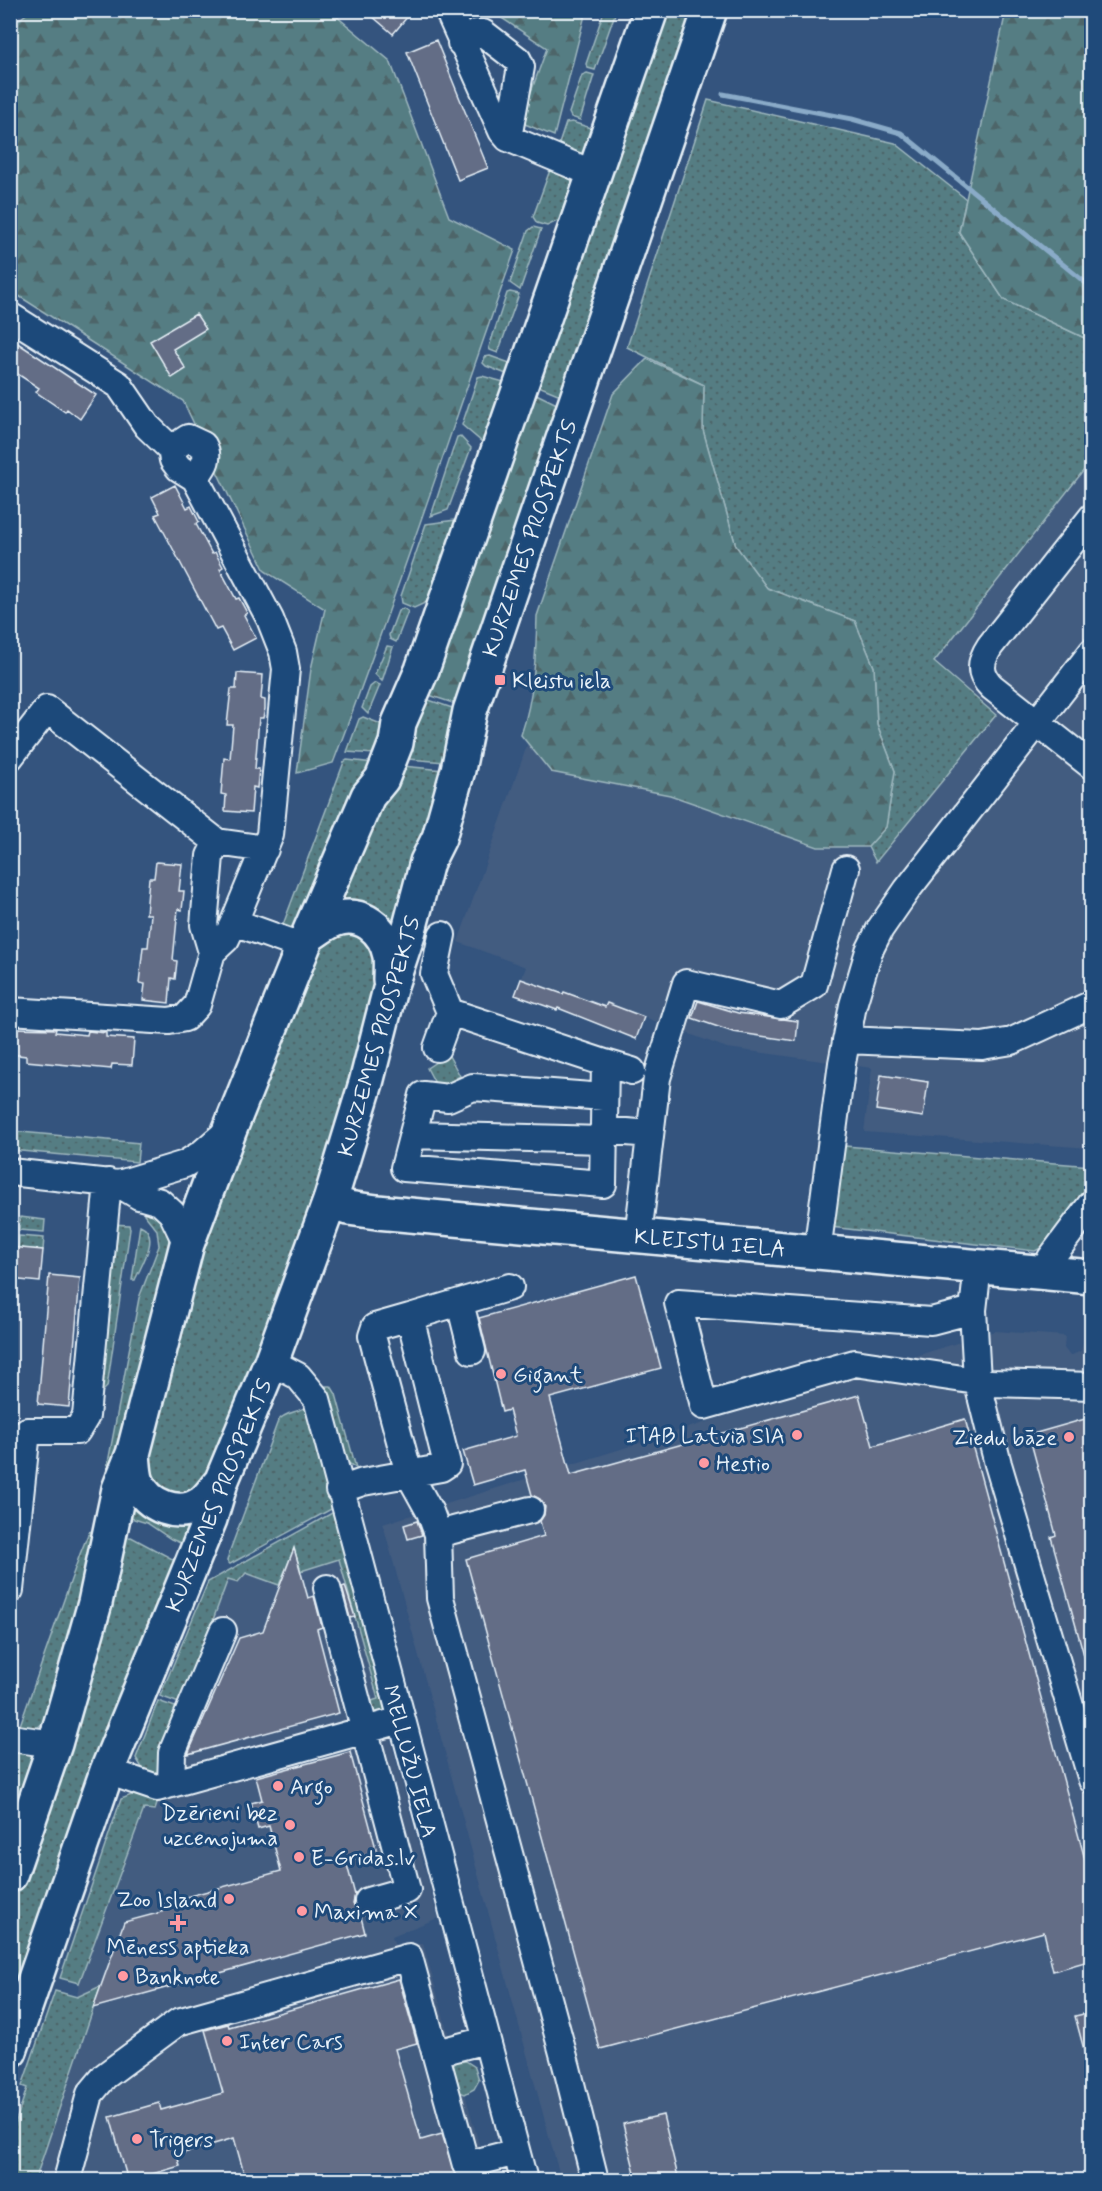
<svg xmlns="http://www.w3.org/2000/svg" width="1102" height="2191" font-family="Mynerve,sans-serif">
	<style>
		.built { fill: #425c80 }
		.grass { fill: url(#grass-dots); stroke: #9eb7be; stroke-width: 1.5 }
		.forest { fill: url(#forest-firs); stroke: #9eb7be; stroke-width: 1.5 }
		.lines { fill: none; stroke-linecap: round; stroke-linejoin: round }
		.stream { stroke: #8aabc8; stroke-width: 5 }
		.building { fill: #646d86; stroke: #e8f1f8; stroke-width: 1.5 }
		.minor-casing { stroke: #e8f1f8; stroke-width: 30 }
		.major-casing { stroke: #e8f1f8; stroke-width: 38 }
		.minor { stroke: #1f4a7a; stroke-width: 26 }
		.major { stroke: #1f4a7a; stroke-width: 33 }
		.poi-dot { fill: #ff9aa2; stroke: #1f4a7a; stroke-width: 2 }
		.labels { text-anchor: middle; stroke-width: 6; stroke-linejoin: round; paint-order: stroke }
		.street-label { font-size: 22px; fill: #e8f1f8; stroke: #1f4a7a }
		.poi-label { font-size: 22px; fill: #e8f1f8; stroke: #1f4a7a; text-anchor: start }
	</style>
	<defs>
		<pattern id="grass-dots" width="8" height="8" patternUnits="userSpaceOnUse" patternTransform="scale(1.5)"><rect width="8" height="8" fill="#547d83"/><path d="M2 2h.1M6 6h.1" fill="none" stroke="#4e6569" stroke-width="1.8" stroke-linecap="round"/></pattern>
		<pattern id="forest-firs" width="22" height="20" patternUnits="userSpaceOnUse" patternTransform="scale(1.5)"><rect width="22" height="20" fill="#547d83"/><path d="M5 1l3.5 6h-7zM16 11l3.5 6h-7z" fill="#4e6569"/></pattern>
	</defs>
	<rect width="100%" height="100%" fill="#34547e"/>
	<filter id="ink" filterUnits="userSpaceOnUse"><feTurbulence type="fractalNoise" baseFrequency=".0167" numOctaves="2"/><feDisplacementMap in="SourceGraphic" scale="12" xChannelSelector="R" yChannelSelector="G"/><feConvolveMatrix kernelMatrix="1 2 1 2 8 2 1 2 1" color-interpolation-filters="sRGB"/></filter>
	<g filter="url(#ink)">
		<path class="built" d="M1091,461V1148L864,1132L872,1068L727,1048L644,1017L636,1039L558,1008L557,1010L515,995L526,967L458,942L537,717L851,827L877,862L934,662Z
			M995,1331L1065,1336L1064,1348L1070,1356L1081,1351L1084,1337L1091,1338V2180H561L383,1524Z
			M333,1524L438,1918L392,1936L396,1950L423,1943L489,2180H35L90,2018L77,1997L79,1983L111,1901L224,1579Z"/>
		<path class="grass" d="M604,11H616L595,70L588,68L586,64Z
			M662,11H699L565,397L534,384Z
			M587,73L594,75L580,120L571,117L569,113L582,75Z
			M708,100L895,143L966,199L959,232L1004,300L1091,341V461L934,662L996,715L876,862L868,847L886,827L895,771L877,724L874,667L855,621L767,588L736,546L703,430L704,385L627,347Z
			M572,122L597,130L586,158L556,153L566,123Z
			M554,168C582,183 577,186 570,215L547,226L537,223L533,217L550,170Z
			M533,227L541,229L520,290L510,283L528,231Z
			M510,292L519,294L498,353L490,350L489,347L507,293Z
			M490,356L518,366L514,377L486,366L483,363L485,357Z
			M482,376L511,384L482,442L462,425L478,377Z
			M460,436L471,448L448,510L431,516L457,437Z
			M456,520L438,597L414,608L402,603L401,596L426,524Z
			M403,608L408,611L396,642L390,639L389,635L398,611Z
			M387,646L393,647L382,681L375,674Z
			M375,683L380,685L368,714L362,708L370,687Z
			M420,697L461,711L445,762L396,758Z
			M363,717L386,726L376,754L347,752L359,719Z
			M347,760L374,763L294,930H281L344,762Z
			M392,765L443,770L398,933L329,904Z
			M342,929L370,937L378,968L360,1048L320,1184L286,1282L213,1461C196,1490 186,1502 153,1485L148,1452L178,1334L214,1216L317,956L324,941Z
			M448,1054L460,1076L438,1089L427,1068Z
			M10,1131L139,1143L137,1162L11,1150Z
			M845,1146L1091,1166V1190L1054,1241L1035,1251L831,1227L839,1149Z
			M144,1209C166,1218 171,1237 170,1259L123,1425L104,1512L100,1505L139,1298L159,1246L157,1230L144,1214Z
			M20,1217L45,1220L44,1232L19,1230Z
			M111,1224L129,1225L130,1229L107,1387L102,1392L94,1390Z
			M140,1225C162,1234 141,1266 135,1280H132Z
			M19,1236L44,1238L43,1250L18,1248Z
			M326,1386H331L336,1394L356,1468L342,1459Z
			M307,1406L333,1508L230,1564L227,1561L229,1553L278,1421C284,1412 298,1413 307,1406Z
			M128,1495L194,1518L188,1546L171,1539L147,1523L124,1516Z
			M334,1512L385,1712L370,1721L365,1703L378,1699L339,1559L301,1571L294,1549L279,1585L246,1573L238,1582L228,1579L182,1704L160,1696L208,1582Z
			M97,1530L51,1715L35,1730L18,1731L80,1554L89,1532Z
			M131,1537L180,1563L11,2019V1906L30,1850L119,1539Z
			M158,1701L181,1709L160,1779L144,1771L136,1758Z
			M13,1746L27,1749L35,1761L11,1838L10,1754Z
			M137,1793L150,1794L158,1801L155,1810L144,1809L79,1983L60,1978L121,1799Z
			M101,1986L35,2180H11V2136L27,2088L22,2086L55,1991L77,1997Z
			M466,2061L475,2067L479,2080L474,2089L465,2094L457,2091L451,2067L457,2062Z"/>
		<path class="forest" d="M30,11H330L390,61L449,217L515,250C454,421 398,594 333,763L297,773L311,669L325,609L265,571L183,401L11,291L10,27Z
			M491,11H586L554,136L520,122L547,48Z
			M1006,11H1091V341L1004,300L959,232Z
			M647,359L704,385L703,430L736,546L767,588L855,621L874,667L877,724L895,771L886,827L868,847H818L670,795L551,772L521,735C534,697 536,656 537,616L613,394Z
			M530,391L563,407L462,706L423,693Z"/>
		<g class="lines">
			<path class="stream" d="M723,94L852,119L901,133L1092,288"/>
		</g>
		<path class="building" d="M365,10H413L393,34Z
			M436,40L488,168L458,180L407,52Z
			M196,314L206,329L173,349L186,369L172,378L150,341Z
			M10,338L96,395L80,419L67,409L65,412L36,392L39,388L10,369Z
			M175,485L187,508L191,506L199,522L196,524L212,554L215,552L223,567L220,569L236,599L239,598L247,613L244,615L256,638L233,650L221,628L216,630L155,515L160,513L152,497Z
			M237,673L263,675L261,699L265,700V709L263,718H259L255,769H259L258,778L257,788L253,787L251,813L225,811L226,795L221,794L224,758L230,759L233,725H227L231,689H236Z
			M156,862L182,864L179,891H184L183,901L182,910L178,909L173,960L177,961L175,979L171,978L169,1003L143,1000L145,984L139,983L143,947H148L151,914H146L149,878H154Z
			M521,979L563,994L564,992L605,1007L607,1003L644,1017L636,1039L558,1008L557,1010L515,995Z
			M698,1001L738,1013L798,1021L796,1041L733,1032L692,1018Z
			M10,1028L56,1029L55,1032L87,1035L88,1031L106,1033V1037L134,1039L132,1065L112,1064L111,1069L26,1061V1056L10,1054Z
			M881,1075L928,1082L923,1117L876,1110Z
			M10,1247L43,1250L40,1282L10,1279Z
			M49,1275L80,1278L69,1407L38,1404Z
			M636,1275L661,1368L550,1398L571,1475L859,1395L873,1446L965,1419L1092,1885V1960L1053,1971L1044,1932L600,2049L466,1559L544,1536L540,1521L544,1515L545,1507L540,1499L532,1495L525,1470L473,1485L463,1451L516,1436L509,1410L502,1412L479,1318Z
			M1092,1417V1666H1087L1051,1537L1056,1535L1029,1435Z
			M417,1521L422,1535L408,1539L404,1525Z
			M294,1548L308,1598L314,1596L322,1627L317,1629L339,1713L188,1754L239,1638L263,1631Z
			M345,1586L355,1617L350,1618L342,1587Z
			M350,1752L377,1852L346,1861L355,1895L353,1904L360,1913L365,1933L93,2008L124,1922L162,1912L160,1904L281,1871L269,1826L258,1829L251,1803L262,1800L256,1777Z
			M399,1979L417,2043L395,2049L421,2140L442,2134L457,2181H246L234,2138L177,2155L180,2166L128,2181L110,2117L159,2103L161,2110L223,2093L205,2030L228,2024L229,2027Z
			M1092,2012V2060L1087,2061L1075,2016Z
			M663,2115L679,2181H637L623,2124Z"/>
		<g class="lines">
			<defs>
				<path id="minor" d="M448,10L502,131L508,138L594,174
					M461,43L476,33H483L518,60L521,67L508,138
					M10,316L119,385L147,426L171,449L173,460L179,468L195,478L270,619L283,652L286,669L270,835L234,922L303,947
					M171,449L188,438L203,445C211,459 203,467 195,478
					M1092,517L990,646C980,661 978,674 992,687L1092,766
					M10,757L47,709L217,842L265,849
					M442,935L434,974L450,1012L605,1063L603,1184L404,1168L423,1095L448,1098L473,1087L604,1097
					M212,952L204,925L210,856L217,842
					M10,1011L169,1021L185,1018L197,1005L212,952L226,939L234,922
					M846,1040L982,1046L1012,1041L1092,1004
					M437,1048L450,1012
					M605,1063L632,1071
					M603,1130L650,1134
					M413,1135L603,1140
					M10,1172L119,1184L139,1196L160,1202L172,1213L187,1244
					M119,1184L185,1164L201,1154L230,1129
					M638,1236L657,1078L686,983L781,1005L814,985L846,869
					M817,1252L842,1063L853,1005L869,951L880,929L907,890L1092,652
					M978,1266L973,1310L977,1380L998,1464L1092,1780
					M1044,1272L1051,1258L1092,1203
					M460,1303L472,1351
					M973,1310L931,1321L678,1303L704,1406L855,1363L990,1383L1092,1386
					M410,1317L375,1327L372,1336L409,1474L430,1512L438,1534L440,1598L567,2068L595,2180
					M271,1362L298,1376L317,1399L524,2180
					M339,1490L363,1482L441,1468L447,1464L410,1317L510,1287
					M438,1534L530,1510
					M327,1588L407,1890L368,1901
					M10,1590L27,1431H77L86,1416L108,1182
					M10,1738L55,1744
					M107,1771L157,1788L401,1720
					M171,1784L172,1753L223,1631
					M436,2053L486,2040
					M67,2180L90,2094L105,2076L178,2022L409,1957L466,2165L516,2152"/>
				<path id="major" d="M309,935C317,930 325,923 334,920C361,909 385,930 390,956C391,964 390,973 390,980
					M330,1201L348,1208L377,1212L1092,1277
					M133,1454C134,1463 134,1474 137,1482C147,1506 179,1519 202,1503C209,1498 215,1488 221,1482
					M10,1875L55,1744L95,1603L119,1489L133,1454L187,1244L230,1129L303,947L368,796L382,779L396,743L399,723L422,670L651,10
					M10,2051L107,1771L210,1519L221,1482L271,1362L330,1201L366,1083L391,985L408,934L427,862L439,838L458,770L470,711L710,10"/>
			</defs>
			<use href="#minor" class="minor-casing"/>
			<use href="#major" class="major-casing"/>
			<use href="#minor" class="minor"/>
			<use href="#major" class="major"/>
		</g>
	</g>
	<g class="poi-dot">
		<rect x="494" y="674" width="12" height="12" rx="3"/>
		<circle cx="501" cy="1374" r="6"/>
		<circle cx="797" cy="1435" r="6"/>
		<circle cx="1069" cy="1437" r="6"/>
		<circle cx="704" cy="1463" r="6"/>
		<circle cx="278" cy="1786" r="6"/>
		<circle cx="290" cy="1825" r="6"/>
		<circle cx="299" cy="1857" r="6"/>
		<circle cx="229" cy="1899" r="6"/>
		<circle cx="302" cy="1911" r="6"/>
		<path d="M175 1914h6v6h6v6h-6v6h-6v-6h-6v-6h6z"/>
		<circle cx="123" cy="1976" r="6"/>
		<circle cx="227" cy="2041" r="6"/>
		<circle cx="137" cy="2139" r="6"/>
	</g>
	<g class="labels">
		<g class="street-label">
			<text transform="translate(529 538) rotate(-71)" y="8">KURZEMES PROSPEKTS</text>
			<text transform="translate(378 1036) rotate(-74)" y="8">KURZEMES PROSPEKTS</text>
			<text transform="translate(710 1242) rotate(5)" y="8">KLEISTU IELA</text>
			<text transform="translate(218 1495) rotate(-68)" y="8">KURZEMES PROSPEKTS</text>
			<text transform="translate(411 1761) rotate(75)" y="8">MELLUŽU IELA</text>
		</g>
		<g class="poi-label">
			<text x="512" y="688">Kleistu iela</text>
			<text x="513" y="1382">Gigant</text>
			<text x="785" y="1443" text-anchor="end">ITAB Latvia SIA</text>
			<text x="1057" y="1445" text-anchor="end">Ziedu bāze</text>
			<text x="716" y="1471">Hestio</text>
			<text x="290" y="1794">Argo</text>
			<text x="278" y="1820" text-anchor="end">Dzērieni bez<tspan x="278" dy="25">uzcenojuma</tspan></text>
			<text x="311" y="1865">E-Gridas.lv</text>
			<text x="217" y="1907" text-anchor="end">Zoo Island</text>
			<text x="314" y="1919">Maxima X</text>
			<text x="178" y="1954" text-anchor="middle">Mēness aptieka</text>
			<text x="135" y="1984">Banknote</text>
			<text x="239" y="2049">Inter Cars</text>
			<text x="149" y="2147">Trigers</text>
		</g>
	</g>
	<rect width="1102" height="2191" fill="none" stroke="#1f4a7a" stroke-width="36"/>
	<rect x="18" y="18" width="1066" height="2155" fill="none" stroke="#e8f1f8" stroke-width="2" filter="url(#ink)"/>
</svg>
